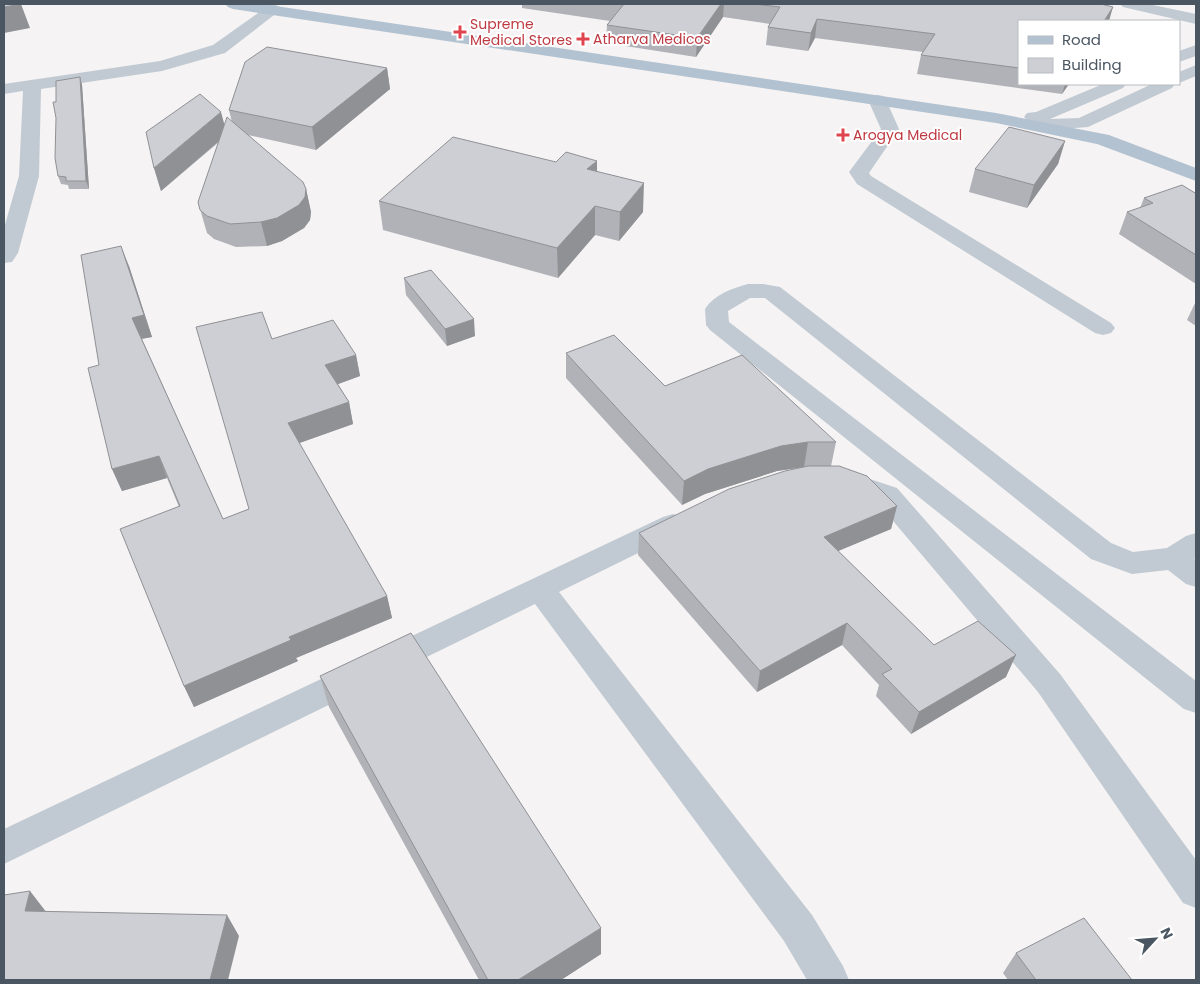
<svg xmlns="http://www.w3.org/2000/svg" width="1200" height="984" font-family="Poppins,sans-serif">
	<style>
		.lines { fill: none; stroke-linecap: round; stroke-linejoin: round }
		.minor { fill: #c1cad2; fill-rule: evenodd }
		.major { fill: #b3c2d1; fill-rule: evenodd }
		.wall { fill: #b0b2b7 }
		.shaded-wall { fill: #909195 }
		.building { fill: #cdcfd5; stroke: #909195 }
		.health-dot { fill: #e0444e; stroke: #fff; stroke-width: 2 }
		.labels { text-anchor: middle; stroke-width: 4; stroke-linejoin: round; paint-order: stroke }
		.far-health-label { font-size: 14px; fill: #be3a42; stroke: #fff; text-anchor: start }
	</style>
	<rect width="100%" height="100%" fill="#f5f3f3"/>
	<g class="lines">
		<path class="minor" d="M273,4L278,6L281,9L278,12L225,53L162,71L41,89L39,176L18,253L12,262L4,263V228L19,176L23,91L4,94V84L160,61L213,45L268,6Z
			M1120,4H1148L1196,14V24L1123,7Z
			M1196,45V56L1179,62V51Z
			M1196,65V76L1179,83V72Z
			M1103,84H1126L1123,88L1050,119L1079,118L1152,84H1175L1172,88L1088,127L1036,131L1029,129L1027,125L1029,122L1024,117L1027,113L1036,112Z
			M877,95L883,96L886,100L899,129L869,173L871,176L1111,323L1115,328L1111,333L1103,335L1095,333L857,184L849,172L881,129L868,100L871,96Z
			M748,284H763L780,287L1111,543L1133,552L1167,548L1186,536L1196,533V558L1194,559L1196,560V587L1186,584L1168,570L1132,574L1091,559L765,298H750L728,311L729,322L1196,681V713L1184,709L710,330L706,325L705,309C714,295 732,288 748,284Z
			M852,473L897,488L1060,674L1196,860V908L1183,903L1038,692L877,502L842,490L838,483L842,476Z
			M673,514L683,517L687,524L683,531L559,592L812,915L843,966L849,980H807L784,941L535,604L4,864V829L663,517Z"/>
		<path class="major" d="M225,4H262L996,113L1109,135L1196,168V181L1097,144L996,123L233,9L228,7Z"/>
	</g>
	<path class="wall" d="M522,4H1101L1019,21V84H1069L1062,94L917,74L921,55L923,52L815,38L808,51L766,45L768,27L770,24L723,17L696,57L606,43L607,25L610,21L522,8Z
		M387,68L390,89L316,150L248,135L306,189L311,212L310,220L304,228L282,241L267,246L236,247L214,239L207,233L198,202L219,142L161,191L154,168L224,124L232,122L229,110Z
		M80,77L82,85L89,189H69L68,185L61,184L58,176L56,102Z
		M1065,141L1058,164L1027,208L969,192L975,169Z
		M597,161V172L643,212L619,241L595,235L558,278L383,230L379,201L556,162Z
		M1196,192V284L1119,234L1127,212L1140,208L1144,198Z
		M129,266L152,337L142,339L223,519L249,509L272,339L356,355L360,376L338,384L349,402L353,424L299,443L387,596L392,618L296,658L298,661L194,707L184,686L179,507L167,478L122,491L112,469L99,365Z
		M404,278L475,336L447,346L406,295Z
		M1196,301V326L1187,320Z
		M566,353L836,442L831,466L897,506L891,529L838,551L934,645L1006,677L911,734L876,696L879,685L842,645L757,692L638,555L639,533L804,467L777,471L705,494L682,505L566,378Z
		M320,676L601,954L561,980H479L329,707Z
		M1016,953L1132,980H1008L1003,973Z"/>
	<path class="shaded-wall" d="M21,4L30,28L4,33V7Z
		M721,4H724L723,17L696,57L697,38Z
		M1113,7L1109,21H1104Z
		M817,19L815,38L808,51L811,33Z
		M387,68L390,89L316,150L312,127Z
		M80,77L82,85L89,189L86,181Z
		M1065,84H1069L1062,94Z
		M221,112L227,134L161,191L154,168Z
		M1065,141L1058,164L1027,208L1034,185Z
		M597,161V190L587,169Z
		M644,183L643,212L619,241L620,212Z
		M306,189L311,212L310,220L304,228L282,241L267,246L261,222Z
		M595,206V235L558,278L557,248Z
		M121,246L129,266L152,337L140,339L132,318Z
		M474,319L475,336L447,346L445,329Z
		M356,355L360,376L330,387L325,365Z
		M349,402L353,424L294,445L288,423Z
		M808,442L804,467L777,471L705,494L682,505L684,481L708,469L781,446Z
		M159,456L167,478L122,491L112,469Z
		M897,506L891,529L819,559L824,537Z
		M387,596L392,618L296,658L298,661L194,707L184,686L289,637Z
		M847,623L842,645L757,692L760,671Z
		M1016,655L1006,677L911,734L919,712Z
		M30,891L47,913L25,911Z
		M227,915L239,936L228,980H210Z
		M601,928V954L561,980H518Z"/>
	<path class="building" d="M4,4H21L4,7Z
		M620,4H721L697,38L607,25L624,4Z
		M754,4H1101L1113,7L1104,21H1019V68L921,55L935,34L817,19L811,33L768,27L780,7Z
		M267,47L387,68L312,127L229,110L245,62Z
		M80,77L86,181H66V177L58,176L55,158L56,118L53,102H56V81Z
		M200,94L221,112L154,168L146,132Z
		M227,117L303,182L306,189L305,197L299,205L277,218L261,222L230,224L207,216L200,210L198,202Z
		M1009,127L1065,141L1034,185L975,169Z
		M453,137L556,162L566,152L597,161L587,169L644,183L620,212L595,206L557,248L379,201Z
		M1182,185L1195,193L1196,192V255L1127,212L1153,203L1144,198Z
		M121,246L144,315L132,318L223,519L249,509L196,327L262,312L272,339L333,320L356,355L325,365L349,402L288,423L387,596L289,637L291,640L184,686L120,529L180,506L159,456L112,469L88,368L99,365L81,255Z
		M431,270L474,319L445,329L404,278Z
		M614,335L665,386L742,355L836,442H808L781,446L708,469L684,481L566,353Z
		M808,466H839L867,476L897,506L824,537L934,645L978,621L1016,655L919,712L882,674L892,669L847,623L760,671L639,533L729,489L785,471Z
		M411,633L601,928L518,980H488L320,676Z
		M30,891L25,911L227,915L210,980H4V895Z
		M1084,918L1132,980H1036L1016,953Z"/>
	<g class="health-dot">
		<path d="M457.5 24.5h5v5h5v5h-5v5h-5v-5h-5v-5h5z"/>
		<path d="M580.5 31.5h5v5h5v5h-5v5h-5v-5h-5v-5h5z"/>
		<path d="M840.5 127.5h5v5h5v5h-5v5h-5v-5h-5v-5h5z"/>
	</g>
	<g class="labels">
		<g class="far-health-label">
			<text x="470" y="29">Supreme<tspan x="470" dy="16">Medical Stores</tspan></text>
			<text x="593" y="44">Atharva Medicos</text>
			<text x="853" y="140">Arogya Medical</text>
		</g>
	</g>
	<rect width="1200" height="984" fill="none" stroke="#4a5661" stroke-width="10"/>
	<rect x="1018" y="20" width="162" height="65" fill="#ffffff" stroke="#b7bbc0"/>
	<rect x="1028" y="36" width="25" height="8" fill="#b3c2d1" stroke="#b7bbc0"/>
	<text x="1062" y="45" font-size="15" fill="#4a5661">Road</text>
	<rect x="1028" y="58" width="25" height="15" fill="#cdcfd5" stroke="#b7bbc0"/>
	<text x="1062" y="70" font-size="15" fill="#4a5661">Building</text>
	<g transform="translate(1155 939) rotate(64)" stroke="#ffffff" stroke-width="4" paint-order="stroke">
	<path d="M0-4L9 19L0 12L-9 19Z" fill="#4a5661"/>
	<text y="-8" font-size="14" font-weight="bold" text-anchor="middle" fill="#4a5661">N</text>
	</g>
</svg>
